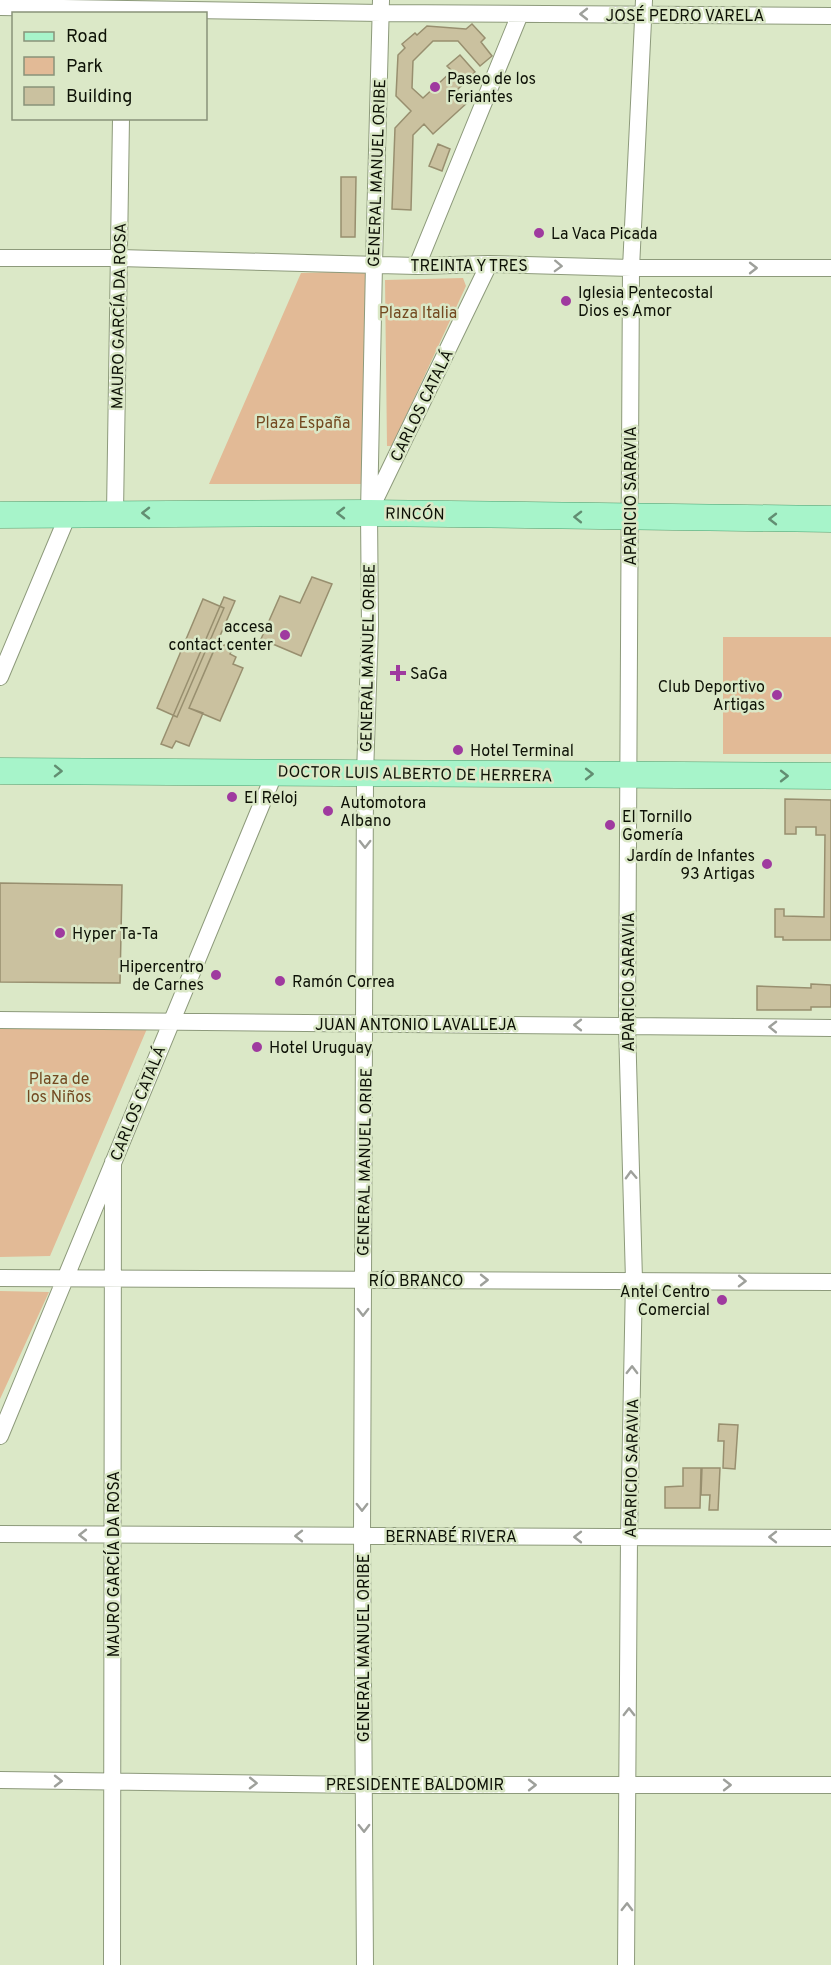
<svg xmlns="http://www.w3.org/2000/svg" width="831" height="1965" font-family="Overpass,sans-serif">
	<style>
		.green { fill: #e2ba96 }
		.building { fill: #cac19f; stroke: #988f6f; stroke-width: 1.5 }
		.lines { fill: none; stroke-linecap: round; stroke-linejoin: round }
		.street-casing { stroke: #8d9a7b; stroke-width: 18 }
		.primary-casing { stroke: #4b9f6f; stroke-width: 27 }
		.street { stroke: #fff; stroke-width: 16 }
		.primary { stroke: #a7f4ca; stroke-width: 26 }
		.oneway { stroke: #9ea09b }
		.oneway2 { stroke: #628e72 }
		.poi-dot { fill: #9f3a9f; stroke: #dbe8c7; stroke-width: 2 }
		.labels { text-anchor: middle; stroke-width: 5; stroke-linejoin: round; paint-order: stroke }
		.street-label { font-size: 16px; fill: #0d1106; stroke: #dbe8c7 }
		.poi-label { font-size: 16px; fill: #0d1106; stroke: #dbe8c7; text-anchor: start }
		.park-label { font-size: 16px; fill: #734920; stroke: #dbe8c7 }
	</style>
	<rect width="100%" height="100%" fill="#dbe8c7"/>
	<path class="green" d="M366,271L365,484H209L301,273Z
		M463,278L466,286L392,446H387L385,280Z
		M723,637H831V754H723Z
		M149,1024L50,1256L0,1257V1029Z
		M0,1291L49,1292L0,1399Z"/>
	<path class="building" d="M472,24L485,38L481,42L492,56L480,66L458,41H433L413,61L412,88L423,98L452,71L447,66L460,55L475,72L457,90L468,102L433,134L424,124L413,135L411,210L392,209L395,128L411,111L396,96L398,55L405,48L402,44L415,33L417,35L427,26L466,29Z
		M438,144L450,149L442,171L429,166Z
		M341,177H356L355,237H341Z
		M312,577L332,584L301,656L261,639L280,596L300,603Z
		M224,597L235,601L189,708L203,713L189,746L176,741L172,748L161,744Z
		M203,599L224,608L177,717L157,708Z
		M224,645L231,647L232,649L230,654L236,657L233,664L243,668L220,721L189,708L215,648L221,651Z
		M785,799L831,800V940H783V937H775V909H784V916L824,917L825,835H816V827H796V834H785Z
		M0,883L122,885L120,983L0,982Z
		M811,984L831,985V1007H811V1010H757V986L811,988Z
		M719,1424L738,1425L735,1469L723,1468L724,1441H718Z
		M683,1468H701L700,1508H665V1487L683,1486Z
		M702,1468H720L718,1510H709L710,1495H701Z"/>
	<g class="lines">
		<defs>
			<path id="street" d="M0,7L381,13L831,16
				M0,258H119L417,266L489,264L631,268H831
				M417,266L520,14
				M372,506L489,264
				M115,513L121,118
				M0,677L68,515
				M0,1020L831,1028
				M0,1278L831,1282
				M0,1436L275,772
				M0,1534L831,1538
				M0,1780L363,1785H831
				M112,1965L113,1162
				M365,1965L362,1536L365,774L370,626L369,513L374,264L381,0
				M626,1965L629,1537L634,1280L627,1025L631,268L644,0"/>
			<path id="primary" d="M0,515L369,513L831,519
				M0,771L831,776"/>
		</defs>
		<use href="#street" class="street-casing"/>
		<use href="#primary" class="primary-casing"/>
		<use href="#street" class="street"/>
		<use href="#primary" class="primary"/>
	</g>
	<defs><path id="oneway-chevron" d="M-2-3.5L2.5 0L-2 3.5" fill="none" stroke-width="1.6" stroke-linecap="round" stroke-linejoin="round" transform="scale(1.5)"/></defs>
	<g class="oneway">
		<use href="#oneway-chevron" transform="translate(584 14) rotate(-180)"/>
		<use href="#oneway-chevron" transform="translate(558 266) rotate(2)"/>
		<use href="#oneway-chevron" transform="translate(753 268)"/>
		<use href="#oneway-chevron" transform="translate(365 844) rotate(90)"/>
		<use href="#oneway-chevron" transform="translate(578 1025) rotate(-180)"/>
		<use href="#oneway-chevron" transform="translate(773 1027) rotate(-179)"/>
		<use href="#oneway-chevron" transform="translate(631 1175) rotate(-92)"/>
		<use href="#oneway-chevron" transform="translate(484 1280)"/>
		<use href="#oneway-chevron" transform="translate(742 1281) rotate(1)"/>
		<use href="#oneway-chevron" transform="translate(363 1312) rotate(90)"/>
		<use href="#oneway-chevron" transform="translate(632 1370) rotate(-89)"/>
		<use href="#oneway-chevron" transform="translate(362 1507) rotate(90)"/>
		<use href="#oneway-chevron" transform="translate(83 1535) rotate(-180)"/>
		<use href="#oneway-chevron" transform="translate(299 1536) rotate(-180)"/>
		<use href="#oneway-chevron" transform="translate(578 1537) rotate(-180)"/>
		<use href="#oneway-chevron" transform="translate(773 1537) rotate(-180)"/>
		<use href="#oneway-chevron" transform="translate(629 1712) rotate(-90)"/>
		<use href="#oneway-chevron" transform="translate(58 1781)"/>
		<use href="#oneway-chevron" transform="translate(253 1783) rotate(1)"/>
		<use href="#oneway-chevron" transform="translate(532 1785)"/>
		<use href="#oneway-chevron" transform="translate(727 1785)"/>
		<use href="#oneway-chevron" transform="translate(364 1828) rotate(89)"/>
		<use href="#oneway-chevron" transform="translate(627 1907) rotate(-89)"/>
	</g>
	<g class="oneway2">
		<use href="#oneway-chevron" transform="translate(146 513) rotate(-180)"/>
		<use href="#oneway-chevron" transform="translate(341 513) rotate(180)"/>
		<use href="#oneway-chevron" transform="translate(578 517) rotate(-179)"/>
		<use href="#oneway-chevron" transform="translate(773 519) rotate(-180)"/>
		<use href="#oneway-chevron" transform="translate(58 771) rotate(1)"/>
		<use href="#oneway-chevron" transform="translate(589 774)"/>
		<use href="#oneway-chevron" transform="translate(784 776)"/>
	</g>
	<g class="poi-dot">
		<circle cx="435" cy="87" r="6"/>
		<circle cx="539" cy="233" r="6"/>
		<circle cx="566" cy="301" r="6"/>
		<circle cx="285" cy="635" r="6"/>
		<path d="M395 664h6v6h6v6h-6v6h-6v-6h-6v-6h6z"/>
		<circle cx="777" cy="695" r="6"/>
		<circle cx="458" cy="750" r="6"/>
		<circle cx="232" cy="797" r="6"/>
		<circle cx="328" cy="811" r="6"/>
		<circle cx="610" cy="825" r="6"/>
		<circle cx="767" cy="864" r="6"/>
		<circle cx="60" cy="933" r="6"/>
		<circle cx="216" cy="975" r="6"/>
		<circle cx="280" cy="981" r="6"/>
		<circle cx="257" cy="1047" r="6"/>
		<circle cx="722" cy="1300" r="6"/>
	</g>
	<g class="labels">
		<g class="street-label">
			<text x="685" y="21">JOSÉ PEDRO VARELA</text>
			<text transform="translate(376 173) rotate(-88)" y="6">GENERAL MANUEL ORIBE</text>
			<text x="469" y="271">TREINTA Y TRES</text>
			<text transform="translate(118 316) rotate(-89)" y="6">MAURO GARCÍA DA ROSA</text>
			<text transform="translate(421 405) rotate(-64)" y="6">CARLOS CATALÁ</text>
			<text transform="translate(630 496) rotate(-90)" y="6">APARICIO SARAVIA</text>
			<text transform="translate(415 513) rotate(1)" y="6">RINCÓN</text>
			<text transform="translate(367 658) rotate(-89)" y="6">GENERAL MANUEL ORIBE</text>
			<text transform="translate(415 773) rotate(1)" y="6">DOCTOR LUIS ALBERTO DE HERRERA</text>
			<text transform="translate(628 982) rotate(-90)" y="6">APARICIO SARAVIA</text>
			<text x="416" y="1030">JUAN ANTONIO LAVALLEJA</text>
			<text transform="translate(137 1103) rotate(-68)" y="6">CARLOS CATALÁ</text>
			<text transform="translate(364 1162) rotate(-89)" y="6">GENERAL MANUEL ORIBE</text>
			<text x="416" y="1286">RÍO BRANCO</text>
			<text transform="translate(631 1468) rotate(-89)" y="6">APARICIO SARAVIA</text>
			<text x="451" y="1542">BERNABÉ RIVERA</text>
			<text transform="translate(113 1564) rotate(-90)" y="6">MAURO GARCÍA DA ROSA</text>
			<text transform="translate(363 1648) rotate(-90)" y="6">GENERAL MANUEL ORIBE</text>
			<text x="415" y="1790">PRESIDENTE BALDOMIR</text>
		</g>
		<g class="poi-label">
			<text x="447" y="84">Paseo de los<tspan x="447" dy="18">Feriantes</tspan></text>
			<text x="551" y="239">La Vaca Picada</text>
			<text x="578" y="298">Iglesia Pentecostal<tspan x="578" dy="18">Dios es Amor</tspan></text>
			<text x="273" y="632" text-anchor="end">accesa<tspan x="273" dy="18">contact center</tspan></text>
			<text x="410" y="679">SaGa</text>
			<text x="765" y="692" text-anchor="end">Club Deportivo<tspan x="765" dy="18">Artigas</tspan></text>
			<text x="470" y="756">Hotel Terminal</text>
			<text x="244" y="803">El Reloj</text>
			<text x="340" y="808">Automotora<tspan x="340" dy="18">Albano</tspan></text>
			<text x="622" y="822">El Tornillo<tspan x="622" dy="18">Gomería</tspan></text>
			<text x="755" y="861" text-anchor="end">Jardín de Infantes<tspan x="755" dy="18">93 Artigas</tspan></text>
			<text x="72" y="939">Hyper Ta-Ta</text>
			<text x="204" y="972" text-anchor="end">Hipercentro<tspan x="204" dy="18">de Carnes</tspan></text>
			<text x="292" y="987">Ramón Correa</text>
			<text x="269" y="1053">Hotel Uruguay</text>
			<text x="710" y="1297" text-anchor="end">Antel Centro<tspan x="710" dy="18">Comercial</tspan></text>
		</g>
		<g class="park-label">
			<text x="418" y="318">Plaza Italia</text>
			<text x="303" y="428">Plaza España</text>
			<text x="59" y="1084">Plaza de<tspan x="59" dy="18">los Niños</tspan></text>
		</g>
	</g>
	<rect x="12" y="12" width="195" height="108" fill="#dbe8c7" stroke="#89927a" stroke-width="1.5"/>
	<rect x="24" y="32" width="30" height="9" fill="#a7f4ca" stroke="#89927a" stroke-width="1.5"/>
	<text x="66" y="42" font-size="18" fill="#0d1106">Road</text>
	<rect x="24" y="57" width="30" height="18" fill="#e2ba96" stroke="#89927a" stroke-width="1.5"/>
	<text x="66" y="72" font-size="18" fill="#0d1106">Park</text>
	<rect x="24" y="87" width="30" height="18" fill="#cac19f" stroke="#89927a" stroke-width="1.5"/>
	<text x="66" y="102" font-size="18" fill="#0d1106">Building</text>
</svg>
